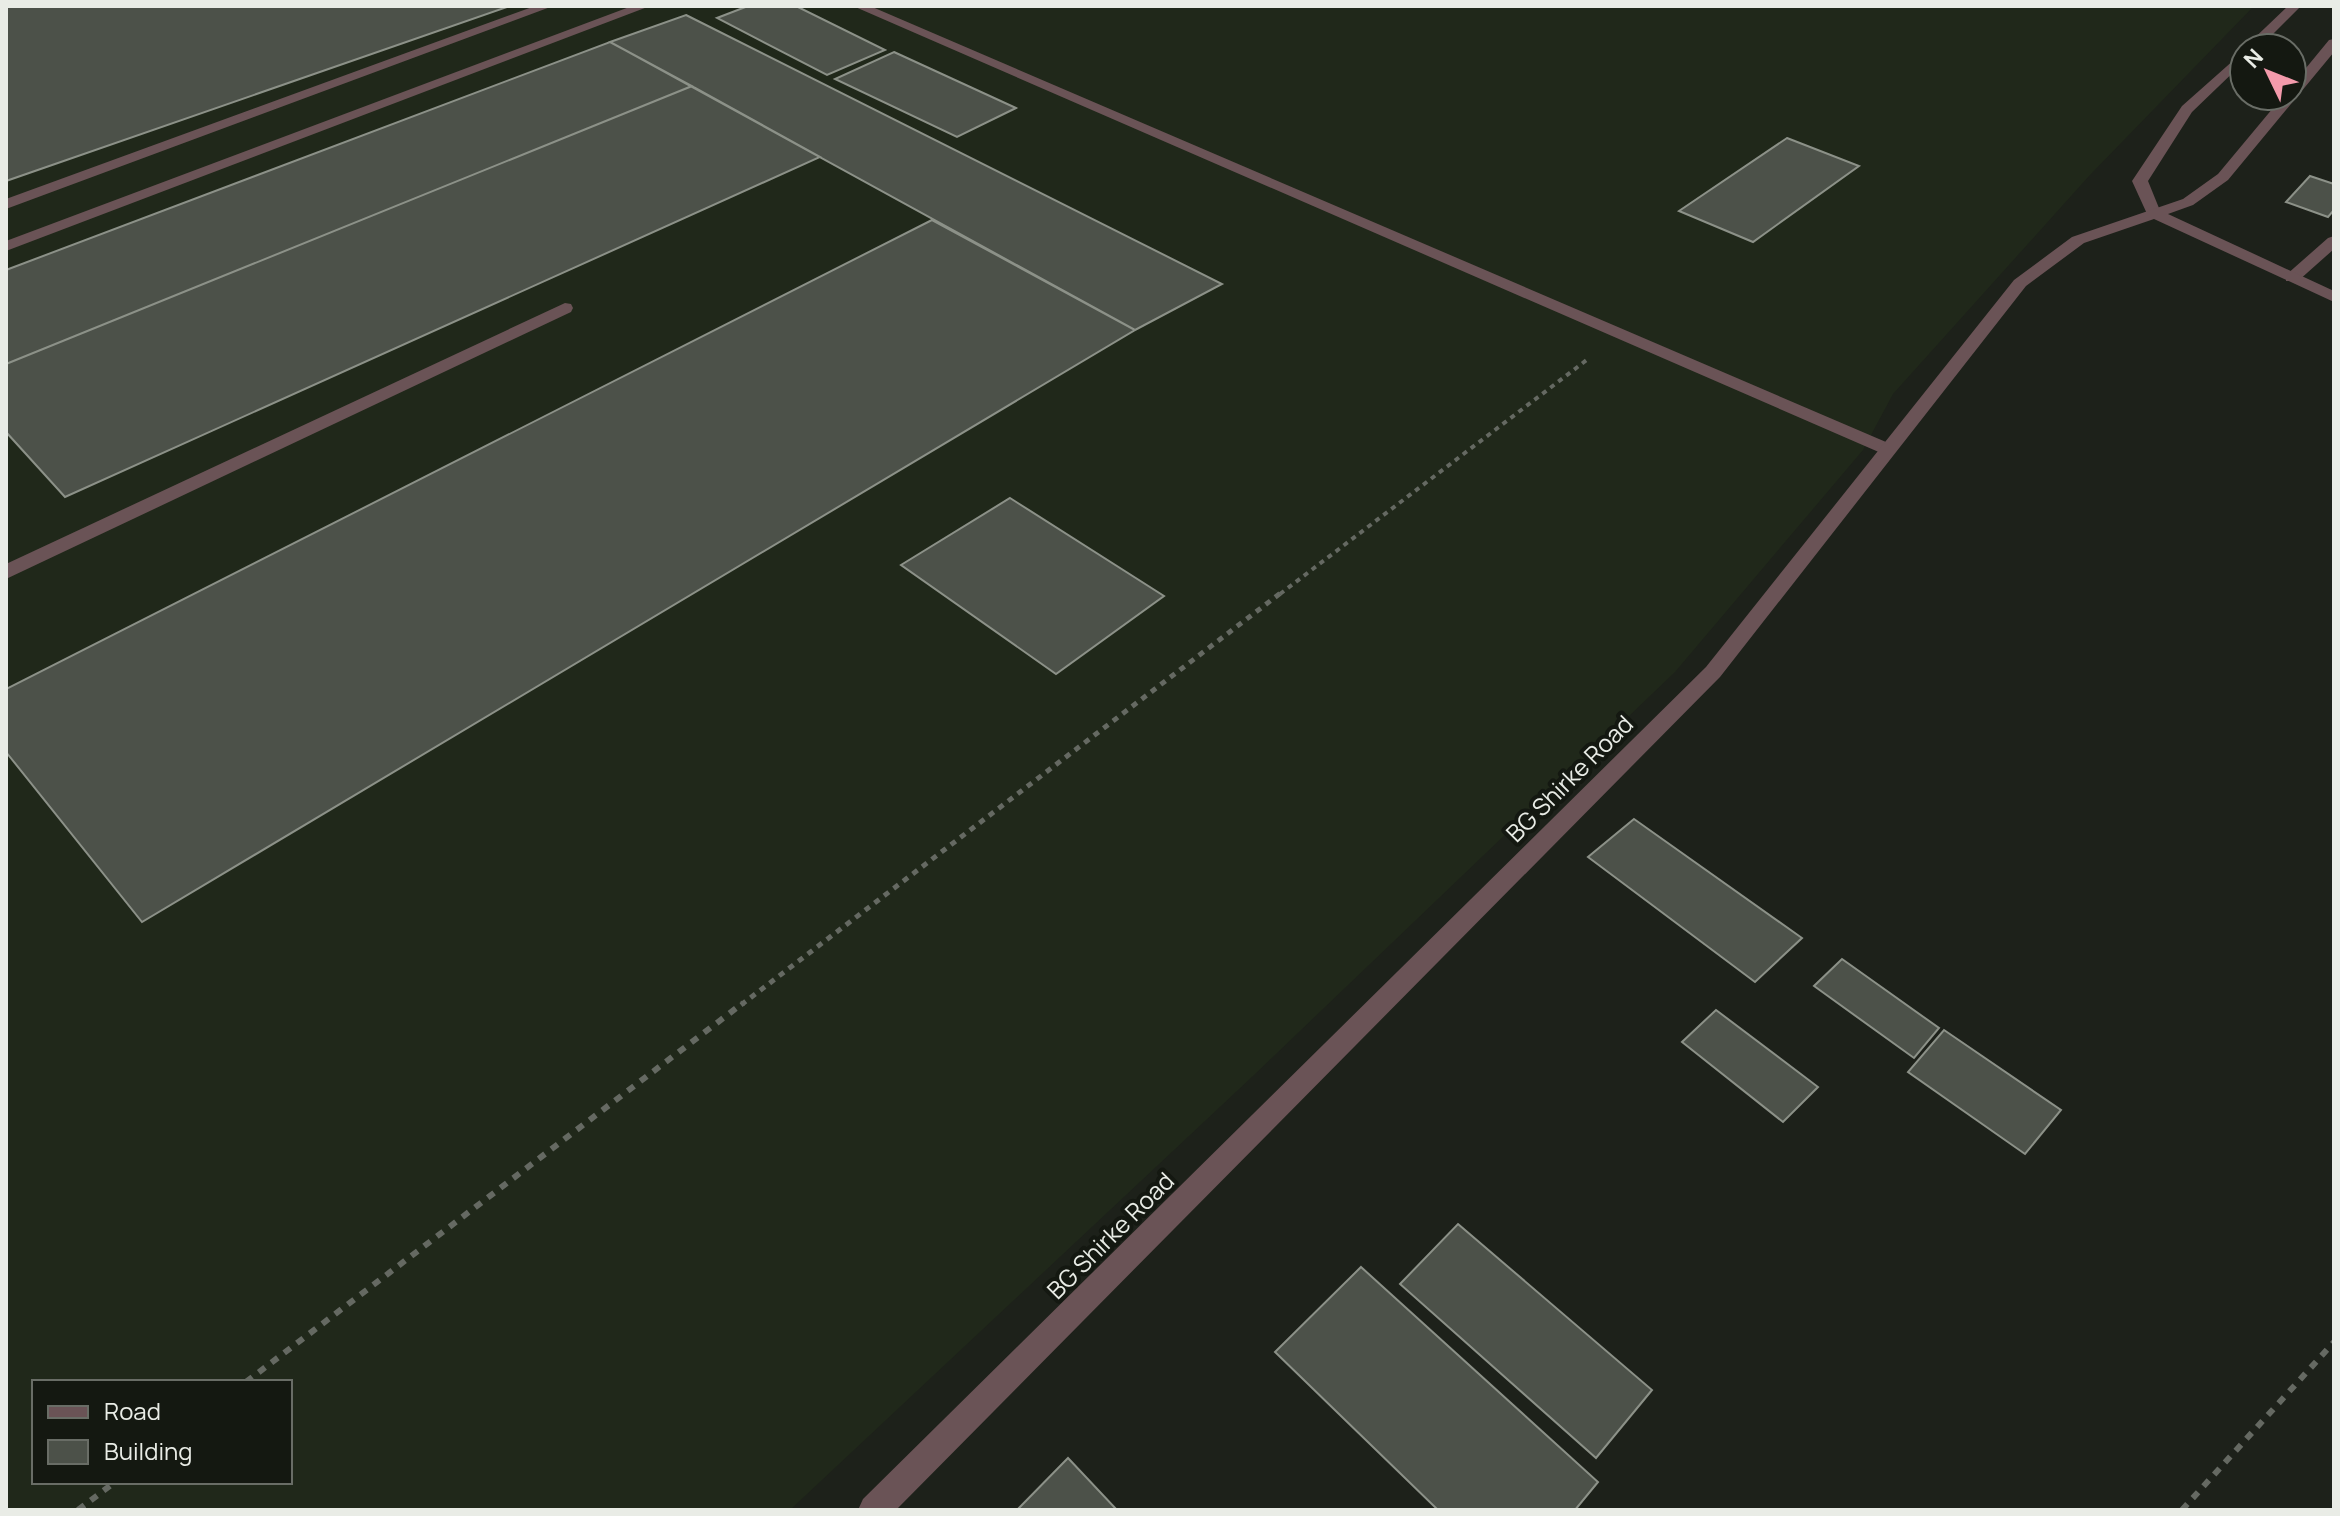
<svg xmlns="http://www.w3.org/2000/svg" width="2340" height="1516" font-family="Manrope,sans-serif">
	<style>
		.built { fill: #20281a; fill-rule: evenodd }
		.building { fill: #4c5149; stroke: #8c9188; stroke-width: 2 }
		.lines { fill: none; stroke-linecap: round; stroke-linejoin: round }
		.path-far2 { stroke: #656962; stroke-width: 4; stroke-dasharray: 5 5; stroke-linecap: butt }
		.path-far1 { stroke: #656962; stroke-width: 5; stroke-dasharray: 6 6; stroke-linecap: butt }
		.path { stroke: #656962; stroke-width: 6; stroke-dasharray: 8 8; stroke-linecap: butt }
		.service { fill: #6a5356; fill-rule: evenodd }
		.tertiary { fill: #6a5356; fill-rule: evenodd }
		.labels { text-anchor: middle; stroke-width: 8; stroke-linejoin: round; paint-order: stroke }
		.street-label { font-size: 24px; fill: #e9ece6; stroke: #141811 }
	</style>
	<rect width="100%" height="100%" fill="#1d211a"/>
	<path class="built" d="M6,6H2254L2089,176L1893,394L1863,450L1675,672L1254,1075L790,1510H6ZM34,1382H290V1482H34Z"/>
	<path class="building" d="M6,6H510L6,181Z
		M748,6H796L885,50L827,75L717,18Z
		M686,15L1222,284L1135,330L610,42Z
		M610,42L692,86L6,364V270Z
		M894,52L1016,108L957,137L835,79Z
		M692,86L820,157L65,497L6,432V364Z
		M1787,138L1859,166L1753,242L1679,211Z
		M2310,176L2334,184V210L2328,217L2286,202Z
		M932,220L1135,330L142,922L6,752V689Z
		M1010,498L1164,596L1056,674L901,565Z
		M1634,819L1802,938L1755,982L1588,857Z
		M1842,959L1939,1028L1914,1058L1814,986Z
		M1716,1010L1818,1087L1783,1122L1682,1042Z
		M1944,1030L2061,1110L2025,1154L1908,1072Z
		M1458,1224L1652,1390L1596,1458L1400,1284Z
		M1361,1267L1598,1482L1575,1510H1438L1275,1352Z
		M1068,1458L1117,1510H1017Z"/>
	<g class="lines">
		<path class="path-far2" d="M1280,594L1588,359"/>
		<path class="path-far1" d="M741,1005L1282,592"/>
		<path class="path" d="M246,1382L743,1003
			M78,1510L115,1482
			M2182,1510L2334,1342"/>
		<path class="service" d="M535,6H553L6,209V199Z
			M632,6H650L6,251V241Z
			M853,6H870L1893,445L1896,449L1893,453H1881Z
			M2288,6H2301L2259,48H2244Z
			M2244,51V62L2192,112L2148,181L2161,213L2153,218L2148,216L2132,181L2182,106Z
			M2334,236V249L2298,281H2286V275L2328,238Z
			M565,303L571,304L573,308L571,312L6,579V564Z"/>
		<path class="tertiary" d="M2334,39V52L2228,180L2193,205L2168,214L2334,291V302L2154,219L2084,243L2026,286L1720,677L896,1510H858L863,1499L1706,667L2014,280L2072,237L2183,199L2218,174L2283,96H2292V85L2329,40Z"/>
	</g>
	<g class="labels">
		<g class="street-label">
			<text transform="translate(1570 779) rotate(-45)" y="8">BG Shirke Road</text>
			<text transform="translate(1111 1236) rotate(-45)" y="8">BG Shirke Road</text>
		</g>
	</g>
	<rect width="2340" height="1516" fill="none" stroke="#e9ece6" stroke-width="16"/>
	<rect x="32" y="1380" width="260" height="104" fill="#141811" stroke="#696d66" stroke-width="2"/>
	<rect x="48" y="1406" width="40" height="12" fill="#6a5356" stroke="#696d66" stroke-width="2"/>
	<text x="104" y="1420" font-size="24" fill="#e9ece6">Road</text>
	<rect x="48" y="1440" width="40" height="24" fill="#4c5149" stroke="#696d66" stroke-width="2"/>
	<text x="104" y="1460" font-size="24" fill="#e9ece6">Building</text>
	<g transform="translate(2268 72) rotate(313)"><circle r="38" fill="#141811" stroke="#696d66" stroke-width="2"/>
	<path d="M0-6L14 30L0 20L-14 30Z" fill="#f39aab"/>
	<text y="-12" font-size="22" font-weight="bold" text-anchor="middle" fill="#e9ece6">N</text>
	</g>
</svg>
